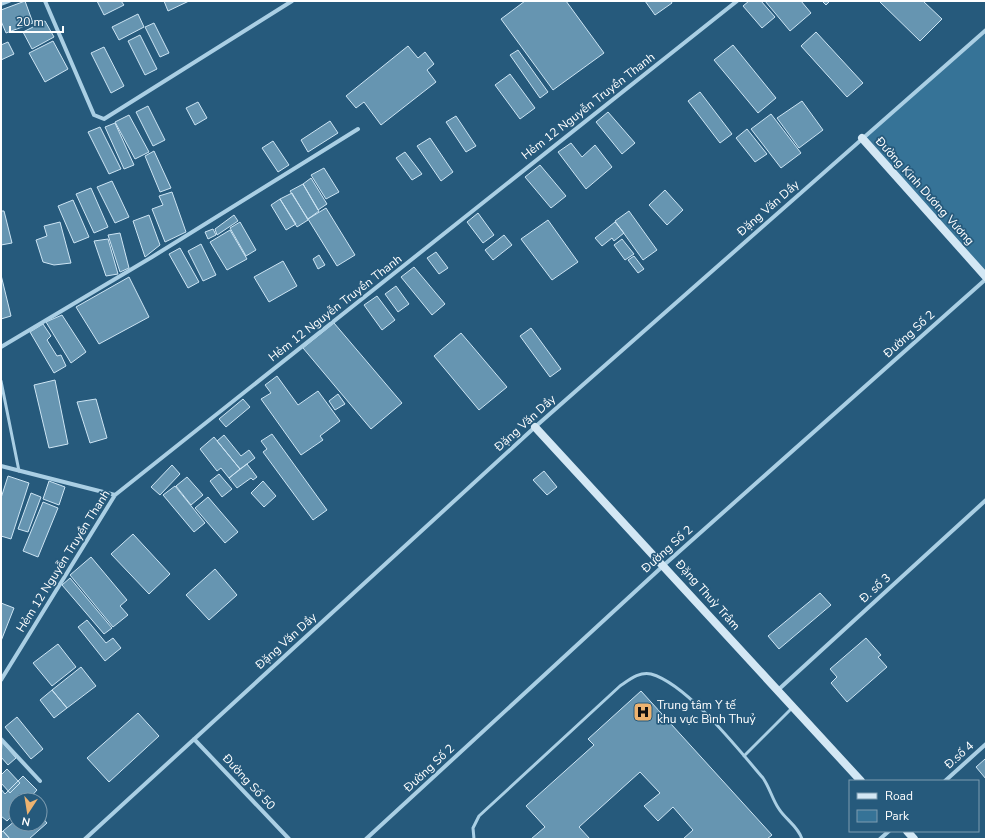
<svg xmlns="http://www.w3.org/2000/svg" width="987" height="840" font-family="'Nunito Sans',sans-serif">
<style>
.green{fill:#367397}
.building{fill:#6695b1;stroke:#cde5f4}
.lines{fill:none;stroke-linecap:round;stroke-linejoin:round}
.lane{stroke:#aacfe4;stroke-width:3}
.street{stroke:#aacfe4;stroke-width:4}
.secondary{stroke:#d3e7f4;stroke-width:8}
.labels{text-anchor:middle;stroke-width:3.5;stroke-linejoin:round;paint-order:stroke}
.street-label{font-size:12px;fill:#fff;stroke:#265a7c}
.poi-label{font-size:12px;fill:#fff;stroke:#265a7c;text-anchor:start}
</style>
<rect width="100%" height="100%" fill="#265a7c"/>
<!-- green -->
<path class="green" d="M986 33V277L862 138Z"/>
<!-- building -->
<path class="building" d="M25 1 33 23 6 33 1 21V10Z
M97 1H121L124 5 104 15Z
M164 1H189L168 11Z
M525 1H566L604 53 553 90 501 19Z
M645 1H671L672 3 655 15Z
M749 1H761L775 17 762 28 743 6Z
M765 1H801L811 13 790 31Z
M822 1H830L826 5Z
M879 1H923L942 19 920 41Z
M138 14 144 27 119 40 112 27Z
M45 21 54 37 32 49 23 32Z
M154 23 169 53 160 57 145 27Z
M816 32 863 83 847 97 801 46Z
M140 35 157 69 145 75 128 41Z
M53 41 68 69 45 82 29 53Z
M8 42 14 54 1 60V45Z
M733 45 776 98 758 113 714 60Z
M408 46 418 58 425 52 434 64 427 70 436 82 381 125 364 102 356 108 346 96Z
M104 47 124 86 111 93 91 53Z
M518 50 548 92 540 98 510 55Z
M510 74 535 108 520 119 495 85Z
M700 92 732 134 720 143 688 101Z
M802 101 823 130 799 148 777 118Z
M198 102 207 118 195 125 186 108Z
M148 106 165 140 153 146 136 112Z
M608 112 635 143 622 154 596 122Z
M771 114 801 153 781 168 751 129Z
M129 115 149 152 135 159 115 122Z
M456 116 476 146 466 152 446 122Z
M330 121 338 133 308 152 301 140Z
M115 123 134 165 124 169 105 127Z
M100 127 121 169 109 174 88 132Z
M747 129 767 154 755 162 736 138Z
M430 138 453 172 441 181 417 146Z
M273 141 289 165 278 172 262 148Z
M571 143 582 157 595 145 612 167 586 189 558 152Z
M154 151 171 188 160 192 145 156Z
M405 152 422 174 412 180 396 158Z
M540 165 566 196 551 208 525 177Z
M324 168 339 192 326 199 311 175Z
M311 178 327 204 318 210 303 184Z
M112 181 129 217 115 223 97 187Z
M303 184 319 211 308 219 290 191Z
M91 188 108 227 94 233 76 194Z
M665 190 683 210 667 225 649 205Z
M172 192 186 232 165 242 152 209 163 205 159 196Z
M292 193 308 220 297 227 280 199Z
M280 199 296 224 286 230 271 205Z
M73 200 89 237 74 243 58 206Z
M326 208 355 255 337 266 308 219Z
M1 211H4L12 243 1 245Z
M629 211 657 250 643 260 615 221Z
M478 213 494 235 483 243 467 222Z
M149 215 160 245 145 257 133 221Z
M234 215 238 221 217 235 215 229Z
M548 220 578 262 552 280 521 239Z
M60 222 71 263 54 265 43 262 36 240 47 236 44 226Z
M240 222 256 250 246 256 230 228Z
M615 222 624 233 614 241 612 238 602 246 595 238Z
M213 229 216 235 208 239 205 232Z
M230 230 247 259 227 270 210 242Z
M120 233 129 268 120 272 108 235Z
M504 235 512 245 493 260 485 250Z
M108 239 118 274 106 276 94 241Z
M622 239 634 254 625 260 614 245Z
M201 244 216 275 203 281 188 251Z
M180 248 199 282 188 288 169 254Z
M436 252 448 268 439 274 427 258Z
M319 255 325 265 318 269 313 259Z
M634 256 644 269 638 273 628 260Z
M283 261 297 286 269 302 254 277Z
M414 267 445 304 432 315 401 277Z
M1 275 11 316 1 319Z
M129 277 149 317 99 344 76 307Z
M396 286 409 304 398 312 385 294Z
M377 296 395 320 382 330 364 305Z
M62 315 86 352 71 363 46 322Z
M334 323 402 403 371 429 303 348Z
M43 324 51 336 47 340 57 356 61 355 66 366 54 373 30 332Z
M531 328 561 369 550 377 520 336Z
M461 333 507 387 479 410 434 356Z
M277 376 298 405 318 391 340 421 320 436 323 440 301 455 261 399 271 393 265 385Z
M55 380 68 444 49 448 34 385Z
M338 394 345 404 335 410 329 401Z
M96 399 107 438 90 443 77 402Z
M243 399 250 407 226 427 219 419Z
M272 434 327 510 313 520 263 452 267 449 261 441Z
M224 435 241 456 249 450 255 458 240 469 217 441Z
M214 437 240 469 229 478 221 468 217 471 200 449Z
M247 464 257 477 253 480 251 478 237 488 229 478Z
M172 465 180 474 160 495 151 487Z
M544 471 557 487 547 495 533 480Z
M219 474 232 489 222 497 210 481Z
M8 476 29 483 11 539 1 536V498Z
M187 477 203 495 191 505 176 486Z
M49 481 65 487 59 505 43 499Z
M263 481 276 496 264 507 251 493Z
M175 486 205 523 194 532 163 495Z
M31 493 41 497 28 532 18 529Z
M208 497 238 532 225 543 195 508Z
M43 502 58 508 38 557 23 551Z
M133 534 170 574 149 594 111 554Z
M91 557 127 600 120 606 128 615 113 627 70 575Z
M215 569 237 595 209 620 186 595Z
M70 578 112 628 104 634 62 585Z
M820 593 831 605 779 649 768 636Z
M1 603 14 608 1 641Z
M87 620 106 643 113 638 121 648 105 661 78 627Z
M866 638 881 655 878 657 887 667 847 702 831 683 837 677 830 669Z
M58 644 76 667 52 686 33 663Z
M81 667 96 686 67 708 52 690Z
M52 690 67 708 54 718 40 700Z
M641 691 772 835 767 839H683L693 830 673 807 658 821 644 806 660 793 640 772 579 827 590 839H531L545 827 526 806 594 745 588 739Z
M138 713 159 736 109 782 87 758Z
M17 717 43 749 31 759 5 727Z
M2 742 16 758 8 765 1 757Z
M985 759 986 761V779L976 767Z
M7 769 20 783 10 793 1 783V775Z
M23 776 37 790 28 800H16V812L7 821 1 816V789L5 794Z
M40 815 47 823 29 839H10L3 831 16 820V824H40Z
M3 831 10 839H1V833Z"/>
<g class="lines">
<!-- lane -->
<path class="lane" d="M1 381 19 471
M744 756 792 708
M474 839 473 828 479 816 620 686C629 680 640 671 651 674 687 684 738 749 763 778 770 788 772 799 779 809 786 820 798 826 802 839"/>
<!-- street -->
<path class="street" d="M45 1 94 115 104 119 292 1
M1 4 9 1
M1 347 152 257 358 129
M1 466 115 495
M1 680 115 495 737 1
M778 690 986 500
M1 739 40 781
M194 739 289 839
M945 781 986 744
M85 839 535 427 986 30
M366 839 664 565 986 279
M880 839 889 831"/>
<!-- secondary -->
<path class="secondary" d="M862 138 986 277
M535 427 861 781
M907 831 914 839"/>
</g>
<!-- icons -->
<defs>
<g id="hospital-square" transform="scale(1)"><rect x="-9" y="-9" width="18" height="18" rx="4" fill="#edb370" stroke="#265a7c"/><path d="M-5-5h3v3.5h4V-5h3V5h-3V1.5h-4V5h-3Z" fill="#111"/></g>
</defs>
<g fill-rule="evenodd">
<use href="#hospital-square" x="643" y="712"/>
</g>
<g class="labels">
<!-- street labels -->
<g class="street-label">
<text transform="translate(588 106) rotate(-38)" y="4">Hẻm 12 Nguyễn Truyền Thanh</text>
<text transform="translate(925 191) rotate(48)" y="4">Đường Kinh Dương Vương</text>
<text transform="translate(768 208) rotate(-41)" y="4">Đặng Văn Dầy</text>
<text transform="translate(335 308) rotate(-38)" y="4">Hẻm 12 Nguyễn Truyền Thanh</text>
<text transform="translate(909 334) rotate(-42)" y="4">Đường Số 2</text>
<text transform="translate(525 423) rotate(-42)" y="4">Đặng Văn Dầy</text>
<text transform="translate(667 549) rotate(-42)" y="4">Đường Số 2</text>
<text transform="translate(63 561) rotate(-58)" y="4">Hẻm 12 Nguyễn Truyền Thanh</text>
<text transform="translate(875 588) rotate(-42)" y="4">Đ. số 3</text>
<text transform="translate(708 595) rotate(48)" y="4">Đặng Thuỳ Trâm</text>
<text transform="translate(286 641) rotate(-42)" y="4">Đặng Văn Dầy</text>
<text transform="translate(959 755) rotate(-42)" y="4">Đ.số 4</text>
<text transform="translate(429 768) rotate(-43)" y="4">Đường Số 2</text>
<text transform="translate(249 782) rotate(47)" y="4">Đường Số 50</text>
</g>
<!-- poi labels -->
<g class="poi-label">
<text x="657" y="709">Trung tâm Y tế<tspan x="657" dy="14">khu vực Bình Thuỷ</tspan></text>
</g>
</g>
<!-- border -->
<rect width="987" height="840" fill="none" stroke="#ffffff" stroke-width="4"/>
<!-- legend -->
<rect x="849" y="780" width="130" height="52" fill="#265a7c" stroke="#7d9cb0"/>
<rect x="857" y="793" width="20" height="6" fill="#d3e7f4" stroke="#7d9cb0"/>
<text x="885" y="800" font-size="12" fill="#ffffff">Road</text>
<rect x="857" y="810" width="20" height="12" fill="#367397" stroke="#7d9cb0"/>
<text x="885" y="820" font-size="12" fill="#ffffff">Park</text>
<!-- north arrow -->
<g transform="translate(28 812) rotate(192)"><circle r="19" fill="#265a7c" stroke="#7d9cb0"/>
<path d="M0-3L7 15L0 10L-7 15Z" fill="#edb370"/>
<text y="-6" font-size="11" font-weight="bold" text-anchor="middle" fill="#ffffff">N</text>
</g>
<!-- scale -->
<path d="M10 26v6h53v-6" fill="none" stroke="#ffffff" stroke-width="2"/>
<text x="16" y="26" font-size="12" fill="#ffffff" stroke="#265a7c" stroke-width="3" paint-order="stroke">20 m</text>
</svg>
